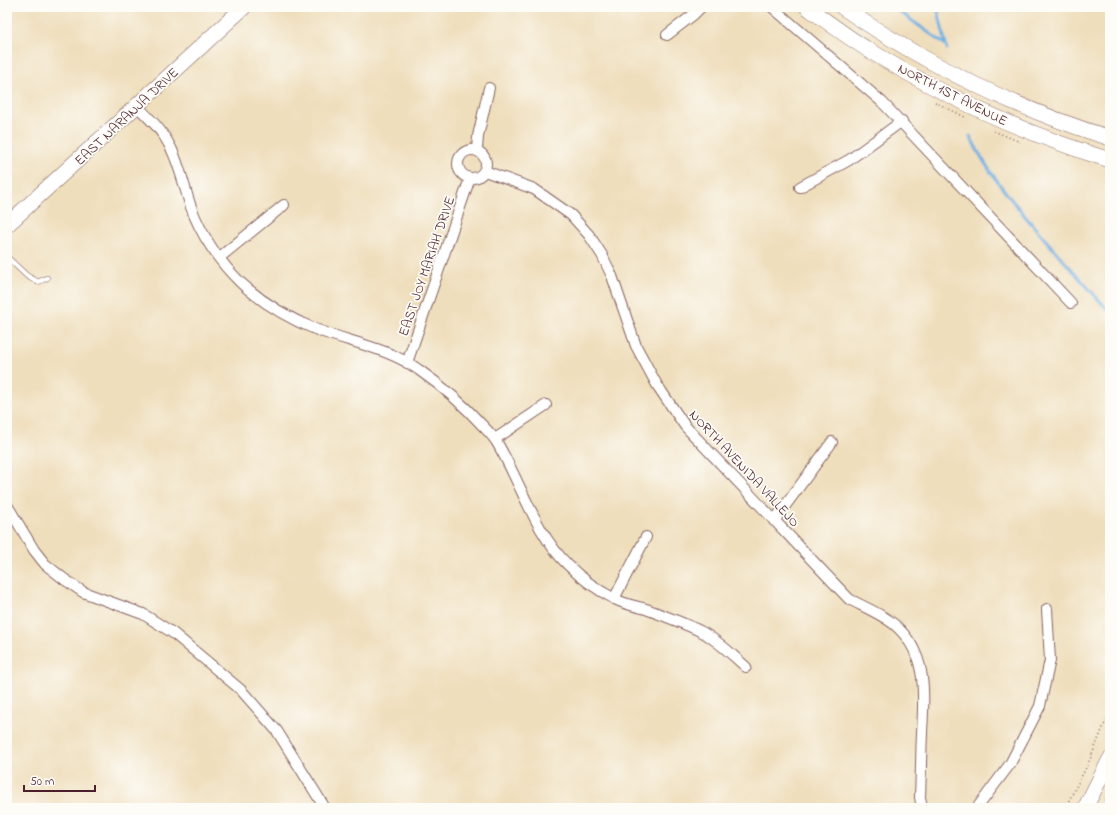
<svg xmlns="http://www.w3.org/2000/svg" width="1117" height="815" font-family="'Indie Flower',sans-serif">
<style>
.lines{fill:none;stroke-linecap:round;stroke-linejoin:round}
.stream{stroke:#6eaee2;stroke-width:3}
.lane-casing{stroke:#84625e;stroke-width:6}
.street-casing{stroke:#84625e;stroke-width:12}
.secondary-casing{stroke:#84625e;stroke-width:16}
.path{stroke:#84625e;stroke-width:1.5;stroke-dasharray:1 3;stroke-linecap:butt}
.lane{stroke:#fff;stroke-width:5}
.street{stroke:#fff;stroke-width:10}
.secondary{stroke:#fff;stroke-width:15}
.labels{text-anchor:middle;stroke-width:3.5;stroke-linejoin:round;paint-order:stroke}
.street-label{font-size:14px;fill:#4a1f2b;stroke:#fdfcf7}
</style>
<rect width="100%" height="100%" fill="#fdfcf7"/>
<filter id="ink" filterUnits="userSpaceOnUse"><feTurbulence type="fractalNoise" baseFrequency=".025" numOctaves="2"/><feDisplacementMap in="SourceGraphic" scale="8" xChannelSelector="R" yChannelSelector="G"/><feConvolveMatrix kernelMatrix="1 2 1 2 8 2 1 2 1" color-interpolation-filters="sRGB"/></filter>
<filter id="wash" filterUnits="userSpaceOnUse"><feTurbulence type="fractalNoise" baseFrequency=".012" numOctaves="4" result="noise"/><feDisplacementMap in="SourceGraphic" scale="16" xChannelSelector="R" yChannelSelector="G"/><feGaussianBlur stdDeviation="0.9" result="paint"/><feColorMatrix in="noise" values="0 0 0 0 0 0 0 0 0 0 0 0 0 0 0 0 0 1.4 0 .05"/><feComposite in="paint" operator="in"/></filter>
<g filter="url(#wash)">
<rect width="100%" height="100%" fill="#efdebc"/>
<g class="lines">
<!-- stream -->
<path class="stream" d="M893 7 946 45
M937 7 947 49
M970 136C988 174 1016 206 1043 237 1065 262 1087 287 1110 312"/>
</g>
</g>
<g filter="url(#ink)">
<g class="lines">
<!-- lane casing -->
<g class="lane-casing">
<path id="lane" d="M7 257 27 276 38 282 47 278"/>
</g>
<!-- street casing -->
<g class="street-casing">
<path id="street" d="M772 7 882 102 1071 303
M667 35 693 15 701 7
M137 106C150 119 162 130 170 146 180 165 184 187 191 207 201 235 220 263 241 283 263 303 288 318 315 329 349 342 389 348 419 370 442 386 463 404 482 425 487 430 492 435 496 441 520 480 534 532 568 565 581 578 596 589 613 598 623 604 635 606 646 609 665 616 684 623 702 632 719 641 732 655 746 667
M458 164a14 14 0 1 1 28 0a14 14 0 1 1-28 0Z
M477 150 478 136 489 88
M485 171 534 189 571 215 589 235 602 255 612 276 636 346 657 385 685 426 849 599C864 607 882 614 895 625 928 654 924 693 922 733 921 754 921 776 920 797L922 808
M800 187 849 160 902 121
M220 257 284 205
M407 363 470 178
M495 439 546 405
M7 505 34 550 45 564 64 579 83 592 143 614 173 633 241 690 277 731 325 808
M774 521 832 442
M614 599 646 537
M977 808 1010 764 1040 706 1050 660 1047 609"/>
</g>
<!-- secondary casing -->
<g class="secondary-casing">
<path id="secondary" d="M807 7C826 21 846 36 867 49 943 96 1025 134 1110 160
M842 7C925 64 1014 108 1110 138
M7 225 244 7
M1085 808 1110 759"/>
</g>
<!-- path -->
<path class="path" d="M935 102 967 118
M994 131 1020 142
M1065 808 1088 764 1110 711
M1101 808 1110 790"/>
<!-- lane -->
<use href="#lane" class="lane"/>
<!-- street -->
<use href="#street" class="street"/>
<!-- secondary -->
<use href="#secondary" class="secondary"/>
</g>
</g>
<g class="labels">
<!-- street labels -->
<g class="street-label">
<text transform="translate(953 94) rotate(27)" y="5">NORTH 1ST AVENUE</text>
<text transform="translate(126 116) rotate(-43)" y="5">EAST NARANJA DRIVE</text>
<text transform="translate(426 266) rotate(-71)" y="5">EAST JOY MARIAH DRIVE</text>
<text transform="translate(745 468) rotate(47)" y="5">NORTH AVENIDA VALLEJO</text>
</g>
</g>
<!-- margin -->
<rect width="1117" height="815" fill="none" stroke="#fdfcf7" stroke-width="24"/>
<!-- scale -->
<path d="M24 785v6h71v-6" fill="none" stroke="#4a1f2b" stroke-width="2"/>
<text x="30" y="785" font-size="12" fill="#4a1f2b" stroke="#fdfcf7" stroke-width="3" paint-order="stroke">50 m</text>
</svg>
